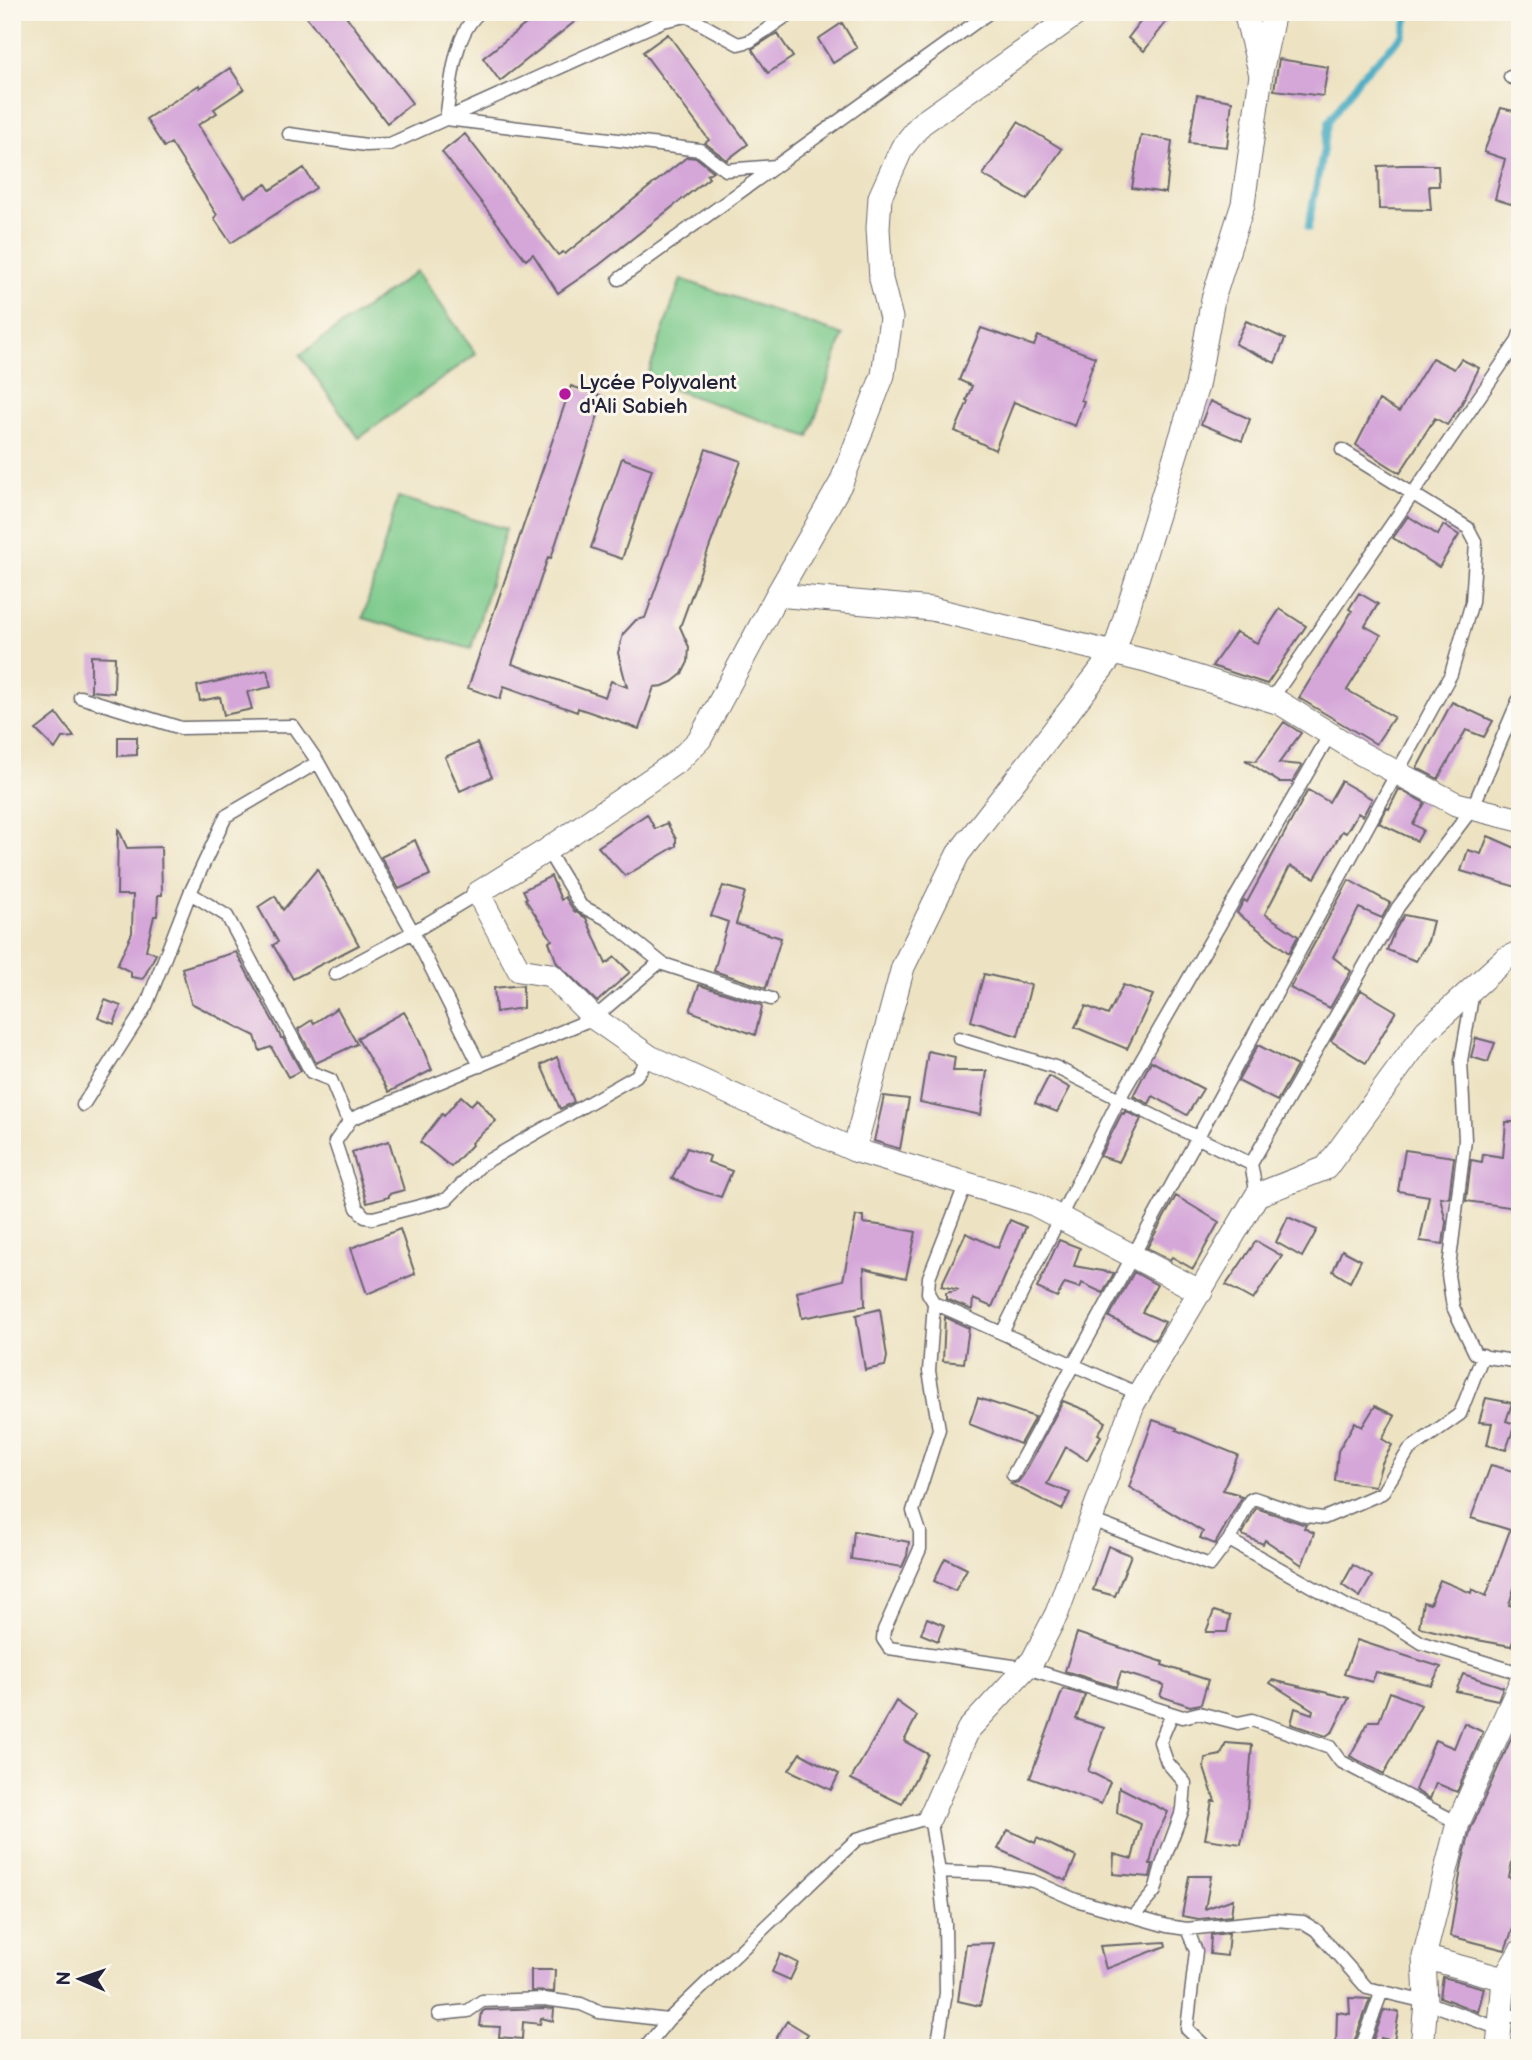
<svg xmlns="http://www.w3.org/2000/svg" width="1532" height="2060" font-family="'Balsamiq Sans',sans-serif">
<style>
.green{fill:#7ac98a;stroke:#4e7662;stroke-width:2}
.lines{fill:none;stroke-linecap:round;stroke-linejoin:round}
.stream{stroke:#41a8c1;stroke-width:7}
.building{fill:#d5a7d9}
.lane-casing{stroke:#69666b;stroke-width:15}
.street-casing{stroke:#69666b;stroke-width:25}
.lane{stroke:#fff;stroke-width:12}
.street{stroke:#fff;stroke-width:23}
.poi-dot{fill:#b5179e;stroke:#fbf7ec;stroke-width:2.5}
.labels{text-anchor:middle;stroke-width:6;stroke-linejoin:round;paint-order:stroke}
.poi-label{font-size:21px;fill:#22223b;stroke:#fbf7ec;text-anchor:start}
</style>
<rect width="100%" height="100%" fill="#fbf7ec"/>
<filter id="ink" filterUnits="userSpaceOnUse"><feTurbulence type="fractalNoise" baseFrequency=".0143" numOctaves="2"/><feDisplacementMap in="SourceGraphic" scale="14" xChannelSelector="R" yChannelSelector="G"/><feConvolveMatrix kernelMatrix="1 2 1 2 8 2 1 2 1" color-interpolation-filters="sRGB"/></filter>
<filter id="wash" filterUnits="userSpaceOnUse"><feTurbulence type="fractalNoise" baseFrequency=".00686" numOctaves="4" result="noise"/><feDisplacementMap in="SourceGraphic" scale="28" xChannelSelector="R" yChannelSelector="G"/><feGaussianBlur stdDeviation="1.57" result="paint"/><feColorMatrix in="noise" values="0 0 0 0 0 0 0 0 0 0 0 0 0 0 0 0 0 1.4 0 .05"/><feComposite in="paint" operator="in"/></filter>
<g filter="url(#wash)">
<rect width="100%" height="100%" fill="#ede3c3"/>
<!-- green -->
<path class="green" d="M417 271 476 354 359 438 300 355Z
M681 279 843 335 809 437 646 380Z
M398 497 506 529 471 649 363 618Z"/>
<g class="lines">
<!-- stream -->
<path class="stream" d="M1308 228 1329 121 1360 77 1403 35 1409 12"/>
</g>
<g id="blocks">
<!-- building -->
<path class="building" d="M303 12H343L412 103 387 123Z
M541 12H587L500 81 483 58Z
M1148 12H1174L1144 51 1128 38Z
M842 23 857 48 833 63 818 39Z
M777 33 793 57 768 73 752 49Z
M668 34 748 144 727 160 705 143 709 140 643 52Z
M1279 59 1328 67 1323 96 1274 90Z
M230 68 244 89 214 109 217 113 198 125 245 197 266 184 270 190 304 168 316 188 231 243 214 218 217 215 171 143 164 147 146 119 199 85 200 88Z
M1197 95 1232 101 1227 147 1189 143Z
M1501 108 1518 112 1520 118V207L1495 199 1505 159 1484 152Z
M1018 122 1062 149 1027 200 983 175Z
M465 134 558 255 563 252 565 254 687 157 697 158 713 171 707 175 709 178 599 265 558 293 533 254 526 260 442 152Z
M1141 135 1172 141 1166 193 1132 188Z
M1403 165H1438L1439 186H1429L1431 210 1379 209 1378 166Z
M1246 321 1285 339 1275 363 1235 344Z
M981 328 1034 346 1038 336 1095 357 1081 400 1084 401 1075 426 1014 402 995 450 955 431 968 401 966 400 972 386 959 380Z
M1432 358 1454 369 1461 359 1479 368 1461 405 1447 425 1435 418 1400 473 1356 445 1379 400 1399 412Z
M571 386 604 397 551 558 548 557 512 664 605 697 611 681 627 687 618 653 623 634 636 620 645 618 706 449 741 461 680 627 689 647 688 662 682 674 672 682 663 686 654 687 639 729 578 708 577 712 504 686 500 699 468 688Z
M1210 401 1250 419 1242 441 1201 424Z
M622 458 652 469 622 559 591 548Z
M1408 516 1438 535 1443 525 1459 535 1439 567 1393 538Z
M1359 593 1378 604 1365 626 1381 635 1347 690 1394 717 1376 744 1299 698 1352 611 1349 609Z
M1280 609 1306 626 1267 684 1212 666 1236 632 1257 643Z
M91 656 115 657 114 693 91 691Z
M267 670 271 687 247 692 252 709 224 715 220 697 200 701 197 686Z
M1452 702 1493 721 1484 737 1466 730 1438 779 1417 768Z
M57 714 74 737 62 738 55 749 36 730Z
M1284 722 1301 733 1279 763 1302 765 1292 782H1279L1245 760 1256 761Z
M118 737H137V755L118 756Z
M477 743 492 777 460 791 445 757Z
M1341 781 1372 799 1363 816 1358 813 1346 833 1342 831 1315 878 1290 866 1265 914 1298 936 1289 953 1237 913 1244 900 1247 902 1308 790 1329 802Z
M1399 789 1425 803 1413 824 1423 830 1417 841 1379 823 1387 808 1389 809Z
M647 814 655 829 667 823 676 839V846L625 876 598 847Z
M118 828 127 848 161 847 162 895H158L157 916H154L146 950 156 954 143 979 131 977V972L117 965 132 933 133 895H117Z
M1488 836 1520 850V888L1461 871 1468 850 1481 854Z
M415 840 430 875 399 889 381 857Z
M317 869 359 945 293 979 273 945 278 942 258 907 275 896 283 910Z
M551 876 561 900 565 897 574 911 586 918 606 964 615 957 630 972 597 1002 557 963 549 942 552 940 525 899 527 898 523 890Z
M1349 880 1390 903 1382 918 1359 908 1333 957 1351 971 1330 1008 1290 988Z
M723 886 745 892 736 924 781 938 766 988 714 971 728 922 711 916Z
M1404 915 1433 921 1428 941 1416 961 1387 950 1394 932Z
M236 952 274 1023 281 1038H283L301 1071 288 1077 271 1047 260 1051 255 1036 191 1003 182 968Z
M984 974 1031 985 1018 1036 971 1021Z
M523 985V1008L496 1012 494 988Z
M699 985 761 1005 762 1007 755 1035 690 1011Z
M1123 985 1153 995 1127 1049 1075 1027 1086 1006 1108 1015Z
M1361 990 1396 1011 1366 1063 1331 1041Z
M105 1000 121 1006 114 1024 98 1018Z
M337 1008 357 1044 316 1063 298 1029 312 1020 314 1023Z
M404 1012 415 1031 432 1070 389 1092 357 1038Z
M1476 1038 1495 1043 1488 1062 1471 1057Z
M1258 1045 1297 1066 1277 1101 1238 1081Z
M928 1051 955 1057 953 1071H987L981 1115 920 1102Z
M557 1057 574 1102 560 1109 541 1065Z
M1151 1061 1203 1089 1187 1115 1153 1096 1149 1104 1133 1096Z
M1049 1076 1070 1088 1057 1112 1035 1103Z
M461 1096 471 1105 477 1099 496 1121 471 1143 472 1145 451 1167 420 1142 442 1114 444 1116Z
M884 1096 909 1099 900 1149 874 1141Z
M1125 1111 1141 1119 1119 1162 1100 1156 1122 1113 1124 1114Z
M1506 1122H1520V1190L1516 1208 1466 1201 1471 1160 1482 1162 1483 1154 1503 1157Z
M389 1141 404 1190 389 1194V1197L367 1203 352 1152Z
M687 1148 710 1156 708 1162 732 1171 721 1197 695 1189 672 1178Z
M1405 1150 1454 1157 1449 1198 1440 1197 1446 1222 1443 1244 1420 1241 1429 1196 1398 1191Z
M1176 1196 1219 1222 1193 1269 1172 1257 1170 1260 1147 1248Z
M856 1216H863V1223L887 1226 916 1232 906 1278 864 1268 865 1306 802 1318 797 1292 843 1280Z
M1288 1217 1317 1230 1302 1257 1276 1242Z
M1010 1220 1026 1227 992 1307 973 1299 972 1310 946 1299V1293L959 1290 941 1286 966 1233 998 1248Z
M400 1229 415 1274 367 1294 351 1248Z
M1059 1240 1080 1248 1074 1266 1114 1273 1103 1293 1082 1283 1080 1288 1065 1283 1057 1297 1037 1288Z
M1256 1241 1282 1256 1253 1300 1226 1285Z
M1342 1250 1361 1260 1350 1282 1333 1271Z
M1134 1272 1157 1285 1142 1312 1165 1322 1155 1340 1109 1317Z
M880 1309 887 1357 885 1366 865 1370 856 1315Z
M945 1317 969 1328 964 1363 943 1361Z
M978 1398 1035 1417 1020 1444 969 1424Z
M1486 1398 1512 1403 1506 1421 1515 1424 1506 1450 1487 1445 1492 1423 1479 1422Z
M1063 1401 1090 1412 1106 1422 1098 1434 1101 1436 1087 1460 1066 1447 1047 1484 1070 1493 1062 1510 1011 1484 1018 1482 1024 1474Z
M1375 1406 1395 1416 1382 1439 1392 1445 1382 1463 1375 1486 1335 1481 1338 1451 1355 1422 1362 1427Z
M1153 1420 1177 1428 1176 1430 1238 1455 1223 1490 1238 1494V1496L1242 1497 1215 1544 1200 1538 1203 1532 1129 1487Z
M1491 1465 1520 1473V1568L1509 1605 1520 1608V1623L1511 1646 1466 1638V1639L1419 1627 1423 1602 1430 1604 1440 1580 1471 1593 1472 1589 1486 1596 1510 1530 1471 1518Z
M1256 1508 1306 1525 1304 1528 1314 1533 1302 1565 1265 1540 1263 1544 1242 1535Z
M854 1531 909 1542 907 1556 902 1567 851 1559Z
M1108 1546 1131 1555 1115 1596 1093 1590Z
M945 1558 967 1569 955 1591 934 1581Z
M1353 1565 1372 1576 1360 1597 1342 1585Z
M1214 1611 1230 1616 1227 1632H1206Z
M927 1618 944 1625 938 1641 921 1634Z
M1077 1633 1163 1662 1162 1665 1208 1680 1201 1704 1190 1706 1160 1696 1164 1685 1121 1672 1116 1687 1065 1671Z
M1357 1640 1406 1656 1441 1667 1431 1685 1376 1672 1372 1682 1344 1674Z
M1463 1674 1503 1687 1498 1700 1456 1691Z
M1272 1680 1349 1698 1333 1731 1326 1736 1291 1724 1295 1708 1312 1714 1313 1710 1270 1683Z
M1063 1689 1085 1695 1076 1719 1104 1728 1088 1771 1110 1782 1101 1804 1030 1778Z
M1390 1692 1421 1705 1384 1774 1350 1756 1369 1721H1379Z
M896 1701 917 1716 904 1741 928 1754 902 1804 851 1779Z
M1520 1719V1822L1509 1877 1520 1880V1910L1505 1950 1450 1936 1462 1863 1471 1828Z
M1464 1723 1483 1732 1457 1792 1436 1783 1430 1799 1415 1790 1435 1740 1454 1748Z
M1226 1743 1252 1745 1246 1821 1241 1844 1205 1839 1212 1801H1215L1204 1768 1205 1758 1221 1755Z
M800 1753 839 1774 831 1790 789 1770Z
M1119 1787 1168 1812 1156 1837 1150 1864H1153L1150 1877 1113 1874 1114 1854 1132 1859 1141 1824 1117 1813Z
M1008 1830 1035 1843 1037 1838 1076 1857 1066 1881 998 1849Z
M1189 1876H1211L1205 1909 1233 1899 1231 1916 1199 1919 1182 1916Z
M1229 1933 1227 1956 1210 1954 1211 1935Z
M1165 1942 1166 1946 1106 1969 1100 1946Z
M994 1943 980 2006 958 2001 966 1944Z
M780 1954 798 1963 790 1980 772 1972Z
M531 1970H555L554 1992 531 1991Z
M1443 1977 1484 1988 1478 2012 1440 1997Z
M1349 1998 1370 1999 1352 2048H1336L1337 2012 1350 2014Z
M544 2008 554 2009 553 2021 541 2018 540 2024 523 2022 522 2039 499 2037 500 2027 480 2026 482 2012 485 2010Z
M1384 2010 1399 2012 1394 2041 1381 2038 1380 2048H1370Z
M787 2021 808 2034 798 2048H770Z"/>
</g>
</g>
<g filter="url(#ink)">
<use href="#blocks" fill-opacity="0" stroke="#69666b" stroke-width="2"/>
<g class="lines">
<!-- lane casing -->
<g class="lane-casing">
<path id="lane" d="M480 12C453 34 451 86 446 119L700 150 726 170 776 166
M1510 77 1520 81
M289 134 366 145 390 144 663 21 687 16 738 44 750 41 792 12
M619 279 990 12
M80 697 181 728 293 726 318 762 413 932 480 1066
M1271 700 1517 342 1520 333
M547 850 581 906 607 919 663 964 771 999
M190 893 227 916 311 1072 331 1080 345 1114 351 1119 594 1018 660 962
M335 974 413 932 478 893
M1473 991 1461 1061 1465 1140 1448 1275 1453 1307 1475 1353 1487 1357 1520 1362
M959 1038 1055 1067 1251 1164
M83 1105 146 1006 190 893 226 816 318 762
M351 1119 335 1142 357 1208 365 1217 373 1218 447 1199 482 1164 636 1076 650 1057
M966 1183 929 1277 928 1293 934 1303 1139 1394
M1257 1195 1251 1164 1398 907 1472 809 1518 701
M934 1303 929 1371 939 1429 913 1511 920 1532V1549L884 1630 883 1639 889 1648 1027 1668 1183 1717 1199 1713 1238 1723 1252 1720 1330 1747 1340 1761 1458 1823
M1002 1333 1119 1099 1330 734
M1013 1475 1451 674 1472 602 1476 543 1468 528 1342 450
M1091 1520 1210 1565 1229 1540 1350 1608 1386 1620 1422 1643 1520 1673
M1229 1540 1250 1500 1254 1498 1306 1516 1324 1518 1382 1493 1409 1450 1460 1414 1483 1355
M939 1872 992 1874 1033 1881 1076 1900 1167 1926 1187 1929 1274 1920 1303 1922 1316 1930 1367 1988 1426 2002 1500 2029
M1134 1916 1155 1891 1162 1865 1183 1809 1185 1783 1167 1762 1160 1742 1172 1714
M1187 1929 1196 1951 1187 2029 1207 2048
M439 2014 468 2011 482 2001 544 1999 581 2004 599 2012 668 2020
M1501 2014 1520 2017
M645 2048 668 2020 857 1839 930 1817 939 1872 945 1924 946 1993 937 2048
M1361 2048 1382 1991"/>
</g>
<!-- street casing -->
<g class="street-casing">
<path id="street" d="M1079 12 921 124 902 148 880 197 878 228 881 279 891 318 883 375 841 483 777 595 700 739 678 761 547 850 478 893 519 970 551 975 594 1018 650 1057 854 1150 1034 1204 1201 1292
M1262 68 1274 12
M777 595 932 609 1146 661 1280 703 1362 754 1456 804 1520 820
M854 1150 903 967 958 854 1114 653 1197 386 1213 299 1243 204 1261 75 1245 12
M930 1817 968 1730 1033 1660 1057 1613 1133 1404 1257 1195 1326 1168 1426 1031 1505 959 1520 952
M1424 1957 1504 1979 1520 1952
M1422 2048 1426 2002 1424 1957 1458 1823 1520 1684
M1498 2048 1504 1979"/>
</g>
<!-- lane -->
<use href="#lane" class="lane"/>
<!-- street -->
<use href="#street" class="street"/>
</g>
</g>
<!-- markers -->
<circle class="poi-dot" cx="565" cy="394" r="7"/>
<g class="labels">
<!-- poi labels -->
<g class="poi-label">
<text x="579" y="389">Lycée Polyvalent<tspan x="579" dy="24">d'Ali Sabieh</tspan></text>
</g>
</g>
<!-- margin -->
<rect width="1532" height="2060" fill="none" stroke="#fbf7ec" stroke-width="42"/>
<!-- north arrow -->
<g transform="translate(80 1979) rotate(272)" stroke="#fbf7ec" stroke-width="5" paint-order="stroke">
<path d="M0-5L12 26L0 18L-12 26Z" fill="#22223b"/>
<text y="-10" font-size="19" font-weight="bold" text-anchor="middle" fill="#22223b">N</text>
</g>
</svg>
